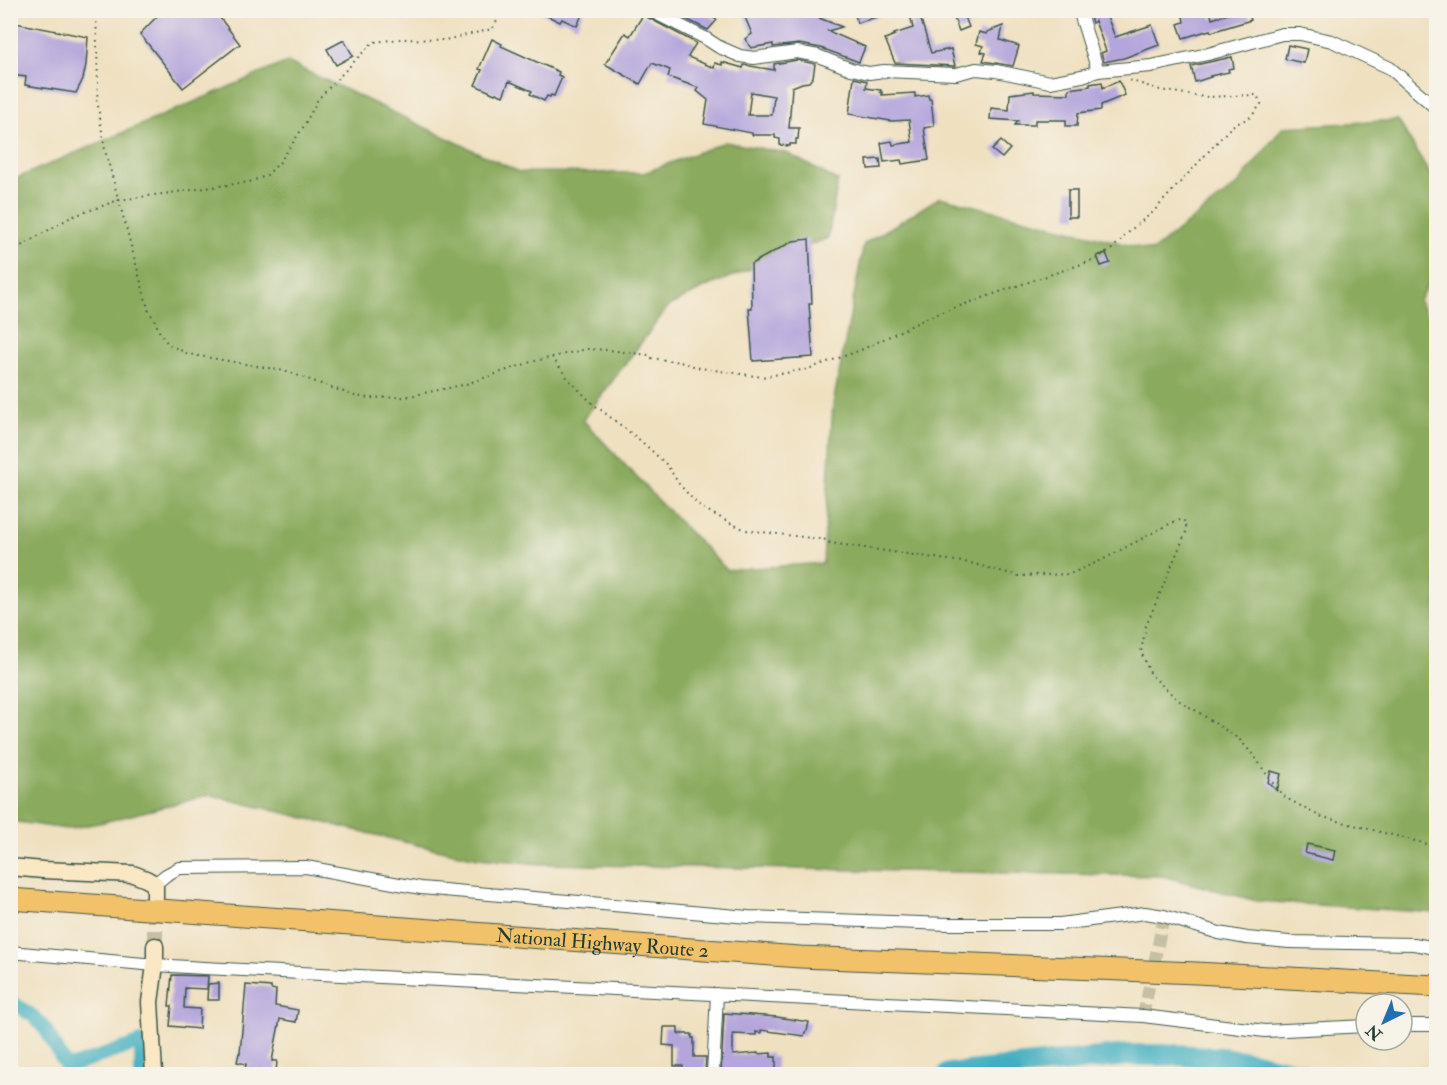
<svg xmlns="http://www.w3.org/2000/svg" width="1447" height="1085" font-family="'IM FELL Double Pica',serif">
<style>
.forest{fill:#8aaa5d;stroke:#547448;stroke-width:1.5}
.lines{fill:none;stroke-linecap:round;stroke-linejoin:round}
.canal{stroke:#43afc1;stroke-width:14}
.river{stroke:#43afc1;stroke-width:22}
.building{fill:#b4a6dc;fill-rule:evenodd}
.street-tunnel{stroke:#c5bfa4;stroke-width:12;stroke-dasharray:12 6;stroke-linecap:butt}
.secondary-tunnel{stroke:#c5bfa4;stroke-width:16;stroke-dasharray:16 8;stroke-linecap:butt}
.street-casing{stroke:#3e5549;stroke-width:14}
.secondary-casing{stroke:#3e5549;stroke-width:19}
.highway-casing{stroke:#3e5549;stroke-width:23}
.path{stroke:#3e5549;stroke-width:2;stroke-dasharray:1.5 4.5;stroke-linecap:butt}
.street{stroke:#fff;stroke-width:12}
.secondary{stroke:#fae7c3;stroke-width:16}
.highway{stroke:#f2c26a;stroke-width:21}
.labels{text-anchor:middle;stroke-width:4.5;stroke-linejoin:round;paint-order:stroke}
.street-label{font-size:20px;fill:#1f3d34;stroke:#f7f3e8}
</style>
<rect width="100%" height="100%" fill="#f7f3e8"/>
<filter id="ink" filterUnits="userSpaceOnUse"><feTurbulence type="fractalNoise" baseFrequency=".0167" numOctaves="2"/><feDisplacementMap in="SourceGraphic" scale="12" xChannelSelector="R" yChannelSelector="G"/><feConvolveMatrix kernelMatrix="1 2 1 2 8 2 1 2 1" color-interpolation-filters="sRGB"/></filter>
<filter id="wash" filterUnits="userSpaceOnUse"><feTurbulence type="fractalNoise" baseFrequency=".008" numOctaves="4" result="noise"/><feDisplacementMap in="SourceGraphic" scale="24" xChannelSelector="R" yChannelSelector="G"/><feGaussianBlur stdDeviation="1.35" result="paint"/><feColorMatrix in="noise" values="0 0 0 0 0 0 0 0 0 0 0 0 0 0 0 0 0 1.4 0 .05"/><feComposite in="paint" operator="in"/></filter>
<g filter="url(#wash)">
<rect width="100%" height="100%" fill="#efe0c0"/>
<!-- forest -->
<path class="forest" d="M287 62 519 172 644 173 725 142 787 153 838 181 828 238 703 288 668 307 583 420 657 499 727 570 823 563 833 404 864 244 940 197 1152 251 1238 184 1283 127 1398 120 1436 184V269L1419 301 1436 332V913L1257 901 1162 876 540 864 478 858 417 845 210 795 104 822 67 829 11 821 10 181Z"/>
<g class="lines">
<!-- canal -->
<path class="canal" d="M10 1001 33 1016 46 1030 67 1068 141 1042V1074"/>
<!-- river -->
<path class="river" d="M949 1074 1127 1055H1176L1221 1058 1255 1063 1300 1074"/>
</g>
<g id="blocks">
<!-- building -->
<path class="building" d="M163 10H214L240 44 183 88 140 34Z
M535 10H584L577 26 562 19 560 22Z
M668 10H699L717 20 708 30Z
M742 10H835L836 12 819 18 842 27 828 31 865 47 859 62 821 48 799 44 773 47V44L751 48 745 39 752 34Z
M854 10H890V13L857 23Z
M909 10H918L931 53 951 49 955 66 895 63 885 39 895 35 894 34 913 28Z
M951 10H962L969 27 959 31Z
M1088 10H1119L1107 16 1115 37 1152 25 1159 45 1124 58 1104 62 1101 53 1106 51 1095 21 1092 23Z
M1182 10H1210L1212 19 1241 10H1248L1251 20 1211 32 1210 30 1183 38 1178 24 1184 22Z
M643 15 696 43 688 57 714 68 715 63 722 65V62L743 68 744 65 774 70V64L797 60 815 64 813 77 809 82 802 83 792 87 789 128H799L798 139H796V144H790V146L780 145V139L775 138V135H752V133L704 124 708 100 697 91 699 88 668 77 670 70 652 63 640 84 605 64 625 33 630 36ZM751 92 774 96 772 115H748Z
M10 22 88 37 86 65 83 79 76 93 25 85 26 77 10 75Z
M1003 26 1000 40 1019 46 1013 66 983 61 986 53 981 52 983 46 976 44 979 32 987 34V32Z
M492 39 502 44 501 46 559 72 558 75 562 77 554 96 551 95 550 97 547 96 544 101 530 94 532 91 509 81 503 96 496 93 495 94 475 85 482 70 479 69Z
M344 40 353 56 336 65 327 49Z
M1288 45 1307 49 1304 63 1285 59Z
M1232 57 1234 68 1228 69 1229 72 1210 76 1211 77 1195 82 1191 66Z
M854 78 867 81 866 88 881 90 880 92H882V95L915 93V97L928 95 929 99H931L934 126 924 128 929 160 902 164 901 160 884 162 881 143 892 141 893 145 912 142 909 120 891 121 849 114Z
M1119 81 1125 95 1101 105V110L1078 113 1077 126H1066V120H1035V125H1015L1018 121 990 119 991 108 1009 110 1010 94 1034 91V93L1069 94V89L1090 86V84L1102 82 1103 88Z
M1001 141 1010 149 1002 158 992 150Z
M880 159 881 168 868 169 867 160Z
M1068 190H1077V217H1068Z
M809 239 812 304H809L813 357 753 361 749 308H752L751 264 793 241Z
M1106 253 1110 263 1101 266 1097 256Z
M1271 771 1281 774 1277 791 1268 782Z
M1307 844 1335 850 1333 860 1305 853Z
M172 975 208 976 207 989 185 988 184 1008 200 1009 199 1029 170 1026 172 1006H169Z
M219 983V1000H207L208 984Z
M246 985 271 987V989L276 990 275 1006 298 1010 296 1022 280 1019 272 1061H277L276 1072 245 1069 246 1064 237 1062 239 1053H240Z
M724 1013 777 1017 809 1022 807 1031 805 1032 804 1036 761 1030V1033L756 1032V1035L733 1034V1055L758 1053V1054L771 1053V1057H776V1068L773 1072 721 1074Z
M664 1027H678V1034H692V1038H694V1057H706L705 1074H683V1066H674V1046L663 1045Z"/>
</g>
</g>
<g filter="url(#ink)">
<use href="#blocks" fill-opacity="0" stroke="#3e5549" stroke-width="1.5"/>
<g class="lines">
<!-- street-tunnel -->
<path class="street-tunnel" d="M1143 1016 1164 916"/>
<!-- secondary-tunnel -->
<path class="secondary-tunnel" d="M155 946V900"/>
<!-- street casing -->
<g class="street-casing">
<path id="street" d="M649 10 705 38 719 47 740 56 754 58 797 52 818 56 851 69 869 73 884 71 956 74 976 69 996 71 1050 82 1082 76 1098 71
M1079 10 1098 71 1151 66 1208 54 1282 34H1300L1332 41 1390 68 1436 108
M155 884 166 875 179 868 306 867 421 888 748 917 949 924H1060L1145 913 1164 916 1219 933 1247 938 1289 942 1414 944 1436 948
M10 952 155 965 204 968 1143 1016 1265 1031 1366 1026
M1402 1025H1436
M713 1074 717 994"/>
</g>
<!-- secondary casing -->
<g class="secondary-casing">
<path id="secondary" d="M10 867 43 870 133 874 146 879 155 884V900
M154 1074 150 1002 155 965V946"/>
</g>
<!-- highway casing -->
<g class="highway-casing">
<g id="highway">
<path id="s1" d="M10 899 800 957 1196 973 1436 986"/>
</g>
</g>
<!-- path -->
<path class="path" d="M96 10 98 83 97 100 105 150 149 312 154 318 159 331 168 344 188 354 285 371 355 396 369 398 405 397 463 385 531 362 587 349 609 350 649 355 651 358 680 362 700 368 762 377 808 369 861 350 929 317 1005 290 1091 261 1110 251 1134 227 1152 213 1232 126 1251 117 1261 104 1257 95 1204 97 1160 90 1129 80
M10 249 23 245 71 217 119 200 249 182 266 176 280 162 304 126 318 99 373 42 401 39 445 40 492 29 504 10
M552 357 569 380 592 403 641 441 667 465 679 484 699 506 728 522 746 530 827 540 830 543 970 563 1019 576 1070 574 1102 560 1171 523 1183 519 1186 525V532L1146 626 1141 652 1151 675 1178 700 1198 712 1239 739 1255 757 1271 781 1286 798 1319 816 1431 845 1436 837"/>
<!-- street -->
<use href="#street" class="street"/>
<!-- secondary -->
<use href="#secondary" class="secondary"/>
<!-- highway -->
<use href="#highway" class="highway"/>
</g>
</g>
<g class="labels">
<!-- street labels -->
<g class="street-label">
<text dy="7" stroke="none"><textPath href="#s1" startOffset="594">National Highway Route 2</textPath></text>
</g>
</g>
<!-- margin -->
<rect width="1447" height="1085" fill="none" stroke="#f7f3e8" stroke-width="36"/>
<!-- north arrow -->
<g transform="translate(1384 1022) rotate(223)"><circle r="28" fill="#f7f3e8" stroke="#a1aaa0" stroke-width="1.5"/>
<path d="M0-4.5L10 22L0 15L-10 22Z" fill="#1f6fb2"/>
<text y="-9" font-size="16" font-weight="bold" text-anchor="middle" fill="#1f3d34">N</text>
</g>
</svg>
